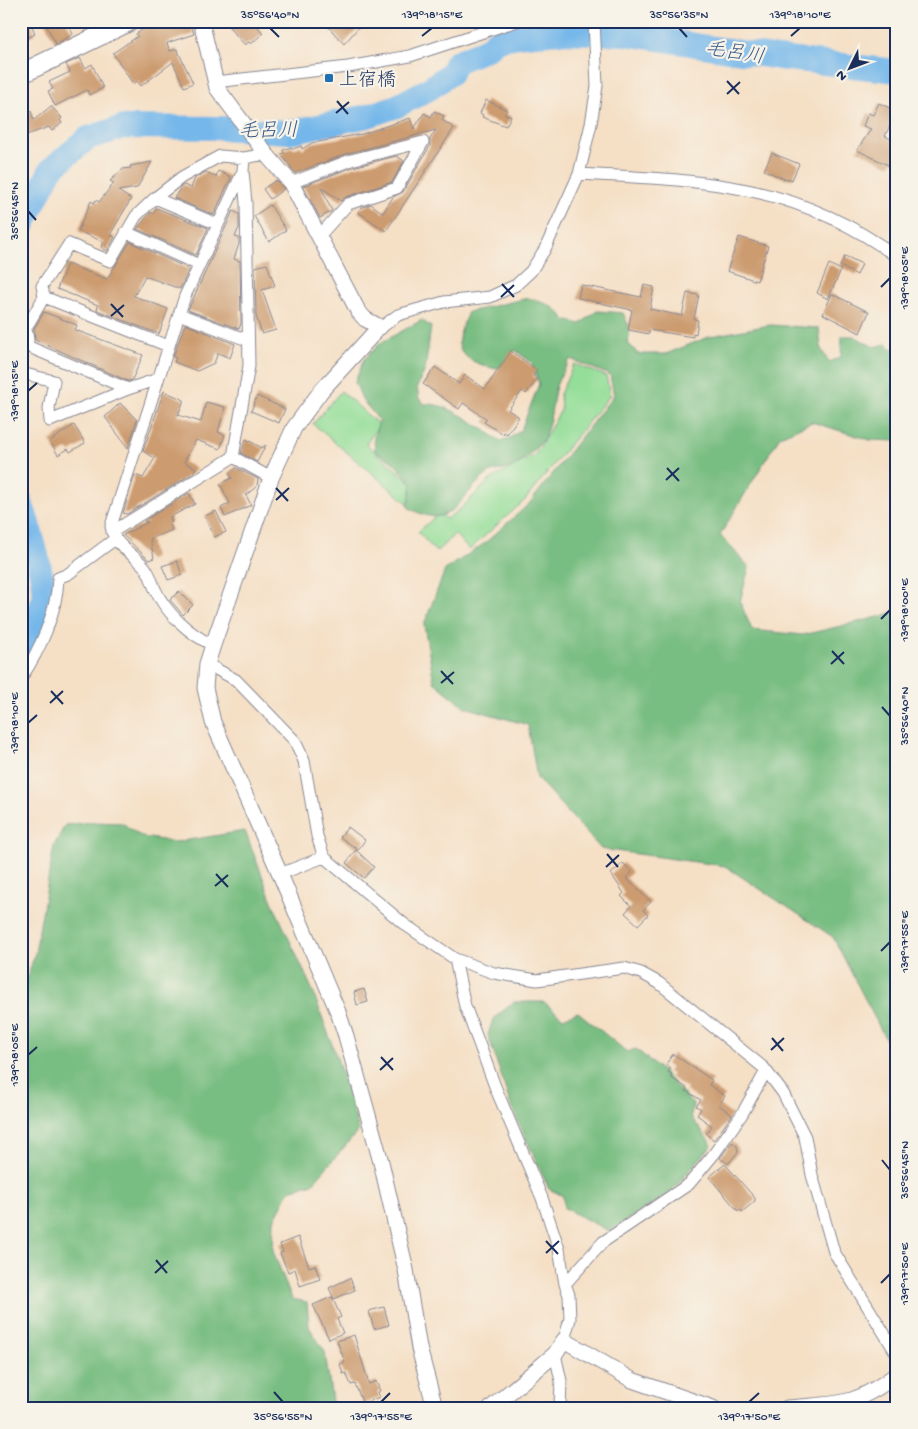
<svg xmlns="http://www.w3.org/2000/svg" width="918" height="1429" font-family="'Gochi Hand','Klee One',sans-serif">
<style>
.green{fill:#95de99;stroke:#58867c}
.forest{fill:#78bd81;stroke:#4a7670}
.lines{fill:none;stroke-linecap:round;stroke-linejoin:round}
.river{stroke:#74b7ea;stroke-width:24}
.building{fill:#cc9b6f}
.minor-casing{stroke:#888792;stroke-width:13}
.tertiary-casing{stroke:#888792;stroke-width:17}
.primary-casing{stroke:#888792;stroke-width:21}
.minor{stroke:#fff;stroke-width:11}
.tertiary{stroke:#fff;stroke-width:15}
.primary{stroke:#fff;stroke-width:19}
.ticks{fill:none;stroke:#1b2f5e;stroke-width:2}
.poi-dot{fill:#1f6fb2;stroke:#f7f3e8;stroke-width:2}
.labels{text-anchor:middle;stroke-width:4.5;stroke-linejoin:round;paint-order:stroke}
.poi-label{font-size:19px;fill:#1b2f5e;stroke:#f7f3e8;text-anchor:start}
.water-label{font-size:20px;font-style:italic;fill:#365888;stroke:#f7f3e8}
.neatline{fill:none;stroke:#1b2f5e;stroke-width:2}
.ticks-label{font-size:12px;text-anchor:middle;fill:#1b2f5e}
</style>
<rect width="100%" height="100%" fill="#f7f3e8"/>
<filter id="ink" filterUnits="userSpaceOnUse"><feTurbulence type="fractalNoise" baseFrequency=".02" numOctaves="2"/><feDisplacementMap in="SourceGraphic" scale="10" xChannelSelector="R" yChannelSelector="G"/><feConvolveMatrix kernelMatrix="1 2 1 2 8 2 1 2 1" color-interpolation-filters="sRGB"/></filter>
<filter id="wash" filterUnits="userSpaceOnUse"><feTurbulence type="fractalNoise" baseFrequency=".0096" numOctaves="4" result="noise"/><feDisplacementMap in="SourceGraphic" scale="20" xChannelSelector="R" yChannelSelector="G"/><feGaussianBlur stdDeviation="1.12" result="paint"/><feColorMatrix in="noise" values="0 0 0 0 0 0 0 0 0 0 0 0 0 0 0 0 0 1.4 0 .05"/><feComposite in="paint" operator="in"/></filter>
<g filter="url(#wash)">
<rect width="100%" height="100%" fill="#f5dfc5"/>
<!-- green -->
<path class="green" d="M574 364 606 376 610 395 525 500 469 550 455 534 436 552 418 532 439 513 446 519 459 510 490 480 536 454 561 410 560 394Z
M341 391 379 425 366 444 421 491 411 506 313 424Z"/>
<!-- forest -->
<path class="forest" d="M528 298C543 302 557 306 565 320L580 324 597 311 623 313 630 329 628 343 638 354H666L711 336 770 325 819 328 821 349 829 362 841 357 842 336H854L874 347 886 344 897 352V441L870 440 812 422 780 436 720 535 749 567 740 602 752 630 803 635 883 616 897 610V1061L833 937 725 866 601 849 537 778 528 725 465 707 434 682 424 625 445 570 485 543 529 504 614 395 610 375 570 359C566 368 559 377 556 386 551 405 552 424 542 441 535 451 518 466 506 469 501 471 496 470 491 472 459 491 455 536 408 507L412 483 394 463 375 451 374 438 379 420 363 401 355 382 364 359 382 342 422 320 431 327 425 370 417 387 419 399 425 404C447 402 482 428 500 441L510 438 521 430 539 384 532 363 515 350 497 369C482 366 456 358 459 339 460 330 465 320 468 312Z
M92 822 122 823 142 837 176 842 245 831 273 904 312 989 338 1061 359 1130 313 1183 290 1190 274 1220 273 1251 292 1299 307 1302 309 1327 325 1352 333 1408H33L27 1361 21 1340V1000L35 953 54 846 65 825Z
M514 1002H544L563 1018 578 1012 627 1052 636 1049 662 1071 693 1104 691 1117 712 1145 671 1192 609 1231 564 1208 563 1196 549 1189 511 1106 488 1035 493 1019Z"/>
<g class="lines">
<!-- river -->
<path class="river" d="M21 230 51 169 88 138 124 127 220 128 289 132 368 116 397 106 429 89 451 73 456 62 487 49 497 40 524 35 561 32 625 34 779 58 897 71
M21 503C28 522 46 580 43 598 40 615 31 638 21 652"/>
</g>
<g id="blocks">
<!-- building -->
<path class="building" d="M44 21H66L73 34 56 44Z
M153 21H186L188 26 191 25 194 34 167 43 170 51 177 49 193 83 184 87 173 62 141 86 137 81 133 84 113 53 138 36 136 34 142 30 141 29Z
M224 21H253L263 33 251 44 249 42 245 45Z
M323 21H352L358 28 344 44Z
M31 23 35 34 21 41V27Z
M80 58 85 68 92 64 103 88 89 95 87 90 55 106 48 91 53 89 49 82 70 72 66 64Z
M486 100 507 110 505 114 511 116 506 126 482 117 483 115 480 113Z
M879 103 894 110 892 114 895 115 885 136 897 142V164L892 161 890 166 857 150 871 129 863 126 868 113 873 115Z
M51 106 62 118 60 120 62 123 52 131 49 127 21 137V115L31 111 34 120Z
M434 111 444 116 442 120 454 128 386 231 358 212 361 208 371 204 383 213 393 197 403 192 430 146V139L436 130 349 153 295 173 281 154 284 153 283 150 292 147 293 149 301 146 302 149 312 143 362 134 410 118 414 129 424 113 431 117Z
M772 153 799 164 792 180 788 178 787 180 764 170Z
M397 156 404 161 392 182 346 197 341 201 321 187 332 211 320 218 303 186 353 167Z
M152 162 137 188 118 191 131 199 110 235 115 237 107 251 101 247 104 242 78 231 91 201 94 203 96 200 99 202 114 183 110 181 123 169 131 168 130 166Z
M218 171 231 177 214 215 174 198 181 187 184 185 191 188 195 178 206 172 216 177Z
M276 180 284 189 270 199 263 189Z
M270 205 286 230 269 242 254 216Z
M156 208 208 228 196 255 137 229 151 212 153 214Z
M233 211 239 214V228L235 237 239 238V244L234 259 240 261 241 323 239 329 188 310Z
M739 237 768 246 757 281 727 271Z
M130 242 189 269 180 289 145 276 134 296 168 309 159 334 97 310 98 305 57 289 67 264 107 279Z
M845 256 862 264 857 275 840 266Z
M267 264 275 286 262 290 276 330 262 334 256 316 255 267Z
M829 264 841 270 828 299 817 293Z
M581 285 641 297 644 285 654 287 650 309 682 316 687 293 699 295 694 319 698 320 696 334 693 333V337L649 330V334L628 330 632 310 578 298Z
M832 294 869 312 860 333 823 314Z
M44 312 77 325 75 330 143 355 132 380 128 381 35 340 34 329Z
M185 324 235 344 230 358 218 353 214 363 197 371 174 362 176 358 173 357Z
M511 351 537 370 533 376 537 379 526 394 522 391 508 410 519 417 507 434 504 432 503 434 484 422 487 419 463 403 459 409 423 384 435 367 459 384 465 375 485 389Z
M164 391 184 400 178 415 201 422 206 402 225 407 218 432 225 435 220 449 196 440 184 462 196 468 193 473 127 514 123 513 135 475 143 478 155 458 143 451Z
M257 396 285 409 279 423 251 411Z
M120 403 137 420 128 448 105 417Z
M74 425 85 443 70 452 68 449 58 455 50 441Z
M246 439 262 448 266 445 257 462 241 453Z
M236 468 258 479 257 486 246 495 251 505 225 517 221 508 230 503 220 484 232 478 229 473Z
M189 493 195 504 170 517 172 522 169 523 172 530 150 539 154 558 149 560 123 535 148 522 144 521Z
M216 511 226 532 214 537 205 516Z
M177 561 182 575 168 580 162 566Z
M179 591 193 605 183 615 170 600Z
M348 827 365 840 358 850 340 837Z
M356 850 374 867 364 878 346 863Z
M623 863 632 872 626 878 651 902 643 910 648 915 638 925 625 913 631 906 621 896 624 893 611 874Z
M364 989 368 1002 357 1005 354 992Z
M673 1054 712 1080 709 1085 725 1096 719 1105 732 1115 714 1140 706 1134 712 1126 697 1115 701 1109 696 1106 701 1100 686 1091 687 1088 670 1077 672 1074 668 1072 671 1068 666 1064Z
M732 1142 737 1146 738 1152 728 1164 720 1158Z
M725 1164 755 1198V1201L742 1212 740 1209 738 1211 709 1177Z
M298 1237 309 1267 315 1265 320 1279 300 1286 295 1269 288 1272 280 1253 283 1252 280 1244Z
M350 1278 355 1290 334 1299 329 1288Z
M332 1297 341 1317 337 1319 343 1333 329 1339 313 1305Z
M384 1307 389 1325 374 1329 369 1311Z
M354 1335 369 1384 376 1381 380 1391 377 1392 379 1397 363 1404 355 1384 351 1385 346 1373 343 1374 340 1364 345 1362 337 1341Z"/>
</g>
</g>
<g filter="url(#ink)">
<use href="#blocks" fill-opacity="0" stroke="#888792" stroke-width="1"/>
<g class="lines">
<!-- minor casing -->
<g class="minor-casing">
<path id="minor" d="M797 21H804
M215 82 348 67 410 56 517 21
M579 174C699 180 796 182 897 257
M291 183 351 160 423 142 397 188 348 204 320 235
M155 198 217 224
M126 232 199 265
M44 297 168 346
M179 314 247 340
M375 332 398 315 444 302 490 297 516 285 531 271 545 249 579 174 591 124 597 86 594 21
M21 373 54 381 49 408 50 421 128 389 27 346 28 340 26 328 44 297 42 286 69 244 110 261 136 216 155 198 182 177 220 156 244 158 266 154
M128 389 158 379
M233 457 271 478
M112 532 233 457 249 366 246 203 243 171
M213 645C190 635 165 612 155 589 151 580 150 572 143 565 131 552 114 545 111 526L185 296 243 171 244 158
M207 664 236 680 295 741 304 761 317 836 324 857 404 924 455 959 494 973 537 980 624 968 641 973 659 983 764 1068 783 1093 805 1137 812 1175 834 1252 897 1354
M21 678C40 650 57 613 58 578L68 574 115 539
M280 874 324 857
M455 959 465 1006 496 1089 542 1198 559 1249 565 1284 569 1295 570 1319 564 1340
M565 1284 603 1242 689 1184 714 1154 742 1114 766 1071
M555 1354 561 1381 560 1408"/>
</g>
<!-- tertiary casing -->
<g class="tertiary-casing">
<path id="tertiary" d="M201 21 217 88 266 154 291 183 358 311 365 319 380 327
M374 333 321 391 294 428 271 478 213 645 207 664 205 688 213 722 280 874 338 1012 346 1036 381 1162 406 1270 419 1348 435 1408
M491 1408 555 1354 564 1340 632 1380 713 1408
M787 1408C838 1403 853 1408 897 1374"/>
</g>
<!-- primary casing -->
<g class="primary-casing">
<path id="primary" d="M21 74 130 21"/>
</g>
<!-- minor -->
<use href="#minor" class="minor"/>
<!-- tertiary -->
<use href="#tertiary" class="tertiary"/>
<!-- primary -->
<use href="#primary" class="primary"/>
</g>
</g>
<!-- ticks -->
<path class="ticks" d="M270 28 279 37M679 28 687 37M422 36 432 28M791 36 800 28M727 81 739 94M727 94 740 82M337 101 348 114M336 113 349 102M28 211 36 220M502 284 514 297M881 287 890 278M501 297 514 285M111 304 123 317M111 316 124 305M28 391 37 383M667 468 679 481M666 480 679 468M276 488 288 501M276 500 289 488M881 619 890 610M832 651 844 664M831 664 844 652M441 671 453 684M441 683 454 672M51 691 63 704M50 703 63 691M882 707 890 716M28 723 37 715M607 854 618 867M606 867 619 855M216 874 228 887M215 886 228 875M881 951 890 942M772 1038 783 1051M771 1050 784 1038M28 1055 37 1047M381 1057 393 1070M380 1070 393 1058M882 1160 890 1170M546 1241 558 1254M546 1253 559 1241M156 1260 167 1273M155 1273 168 1261M881 1283 890 1274M274 1392 283 1402M381 1402 390 1393M749 1402 759 1393"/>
<!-- markers -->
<rect class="poi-dot" x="324" y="73" width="10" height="10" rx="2.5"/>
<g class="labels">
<!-- poi labels -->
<g class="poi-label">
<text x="339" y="85">上宿橋</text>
</g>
<!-- water labels -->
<g class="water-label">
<text transform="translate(735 51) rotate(9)" y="7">毛呂川</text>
<text transform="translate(268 129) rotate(-1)" y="7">毛呂川</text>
</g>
</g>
<!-- margin -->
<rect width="918" height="1429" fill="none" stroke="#f7f3e8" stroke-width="55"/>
<!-- north arrow -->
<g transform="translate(850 68) rotate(228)" stroke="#f7f3e8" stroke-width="4" paint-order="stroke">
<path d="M0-4L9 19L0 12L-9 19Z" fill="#1b2f5e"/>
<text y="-8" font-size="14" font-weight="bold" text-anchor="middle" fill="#1b2f5e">N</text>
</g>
<rect x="28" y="28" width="862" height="1374" class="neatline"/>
<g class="ticks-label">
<text x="270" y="18">35°56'40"N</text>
<text x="432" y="18">139°18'15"E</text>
<text x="679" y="18">35°56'35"N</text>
<text x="800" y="18">139°18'10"E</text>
<text transform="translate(14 211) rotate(-90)" y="4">35°56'45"N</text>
<text transform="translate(904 278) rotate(-90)" y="4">139°18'05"E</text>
<text transform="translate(14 391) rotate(-90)" y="4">139°18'15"E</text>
<text transform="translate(904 610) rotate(-90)" y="4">139°18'00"E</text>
<text transform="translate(904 716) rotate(-90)" y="4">35°56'40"N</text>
<text transform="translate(14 723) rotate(-90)" y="4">139°18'10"E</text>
<text transform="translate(904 942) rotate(-90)" y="4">139°17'55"E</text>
<text transform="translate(14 1055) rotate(-90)" y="4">139°18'05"E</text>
<text transform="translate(904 1170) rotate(-90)" y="4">35°56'45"N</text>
<text transform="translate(904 1274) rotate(-90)" y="4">139°17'50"E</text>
<text x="283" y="1420">35°56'55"N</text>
<text x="381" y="1420">139°17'55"E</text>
<text x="749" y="1420">139°17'50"E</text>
</g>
</svg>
